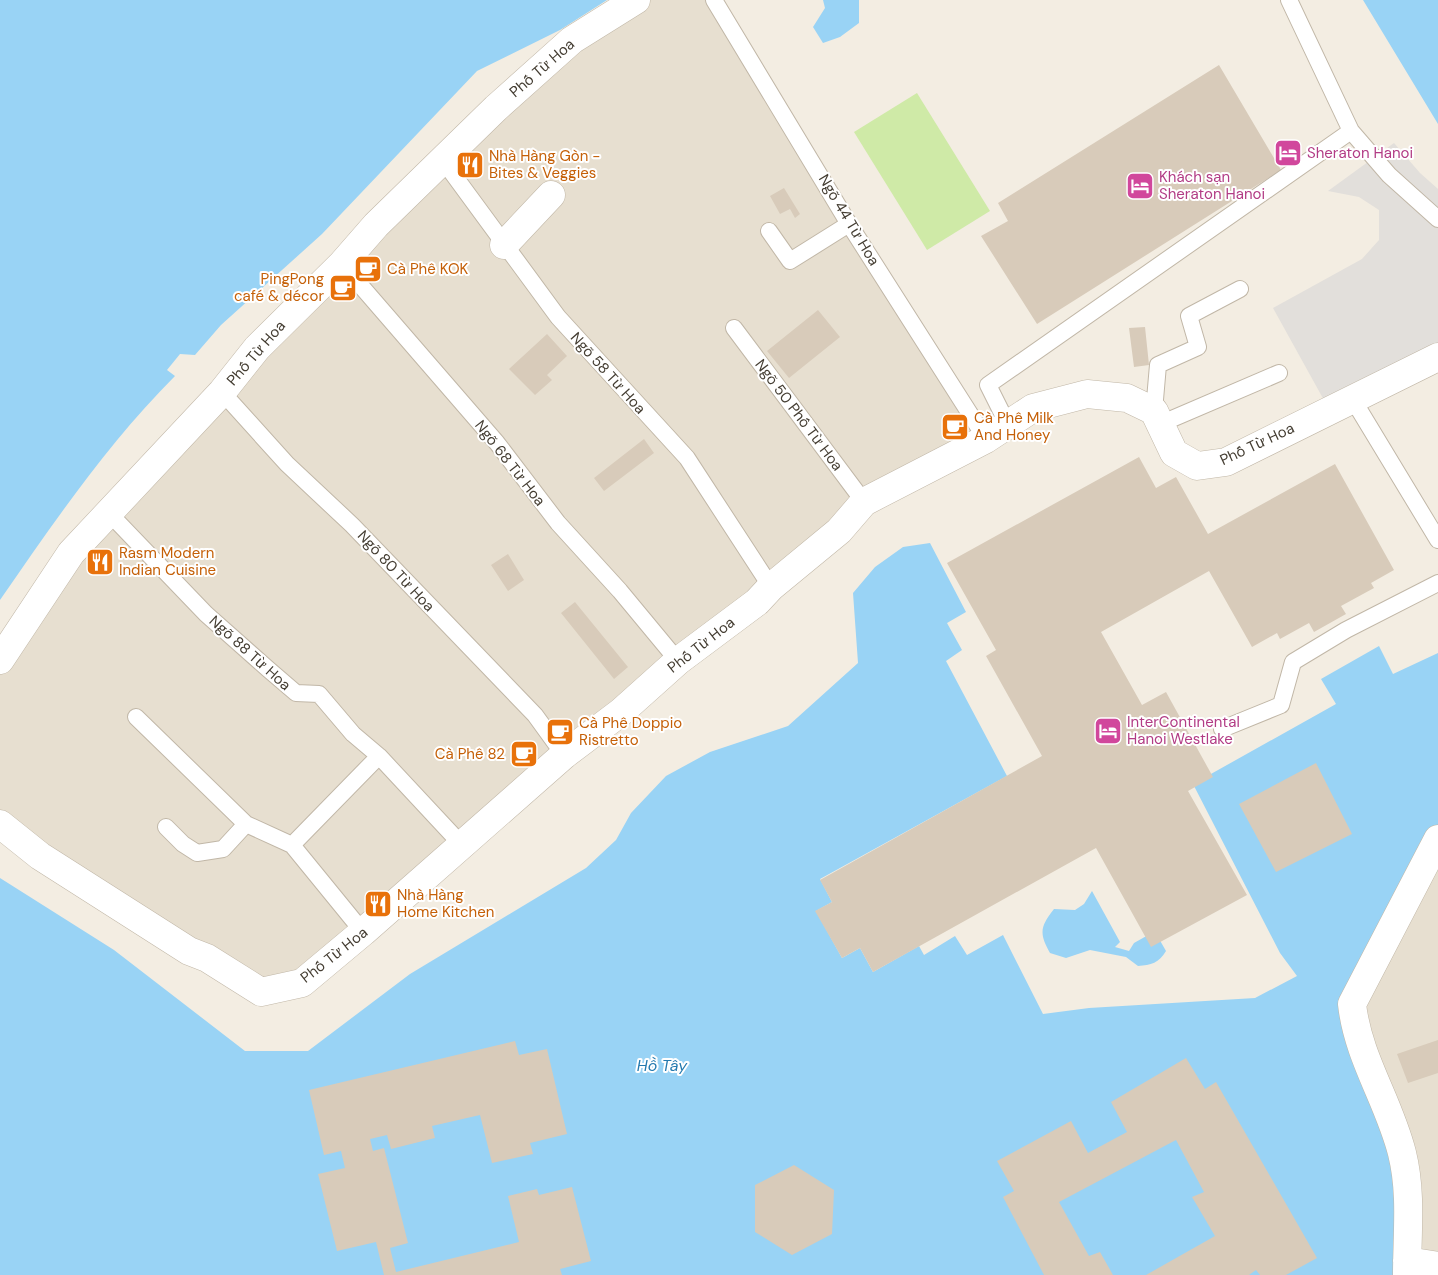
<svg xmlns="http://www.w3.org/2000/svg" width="1438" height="1275" font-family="'DM Sans',sans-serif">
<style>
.residential{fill:#e7dfd0}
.green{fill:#cfeaa7}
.parking{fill:#e2dfdb}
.water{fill:#99d3f5}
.building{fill:#d8cbba}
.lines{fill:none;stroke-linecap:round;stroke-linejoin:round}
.service-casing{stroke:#c1b7a7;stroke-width:18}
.minor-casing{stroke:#c1b7a7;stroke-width:29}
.service{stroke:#fff;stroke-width:16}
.minor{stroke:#fff;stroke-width:28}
.labels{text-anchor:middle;stroke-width:4;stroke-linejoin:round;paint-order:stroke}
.street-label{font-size:15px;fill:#443d32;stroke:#fff}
.hotel-label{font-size:15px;fill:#b23c85;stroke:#fff;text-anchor:start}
.food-label{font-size:15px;fill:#c56008;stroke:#fff;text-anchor:start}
.water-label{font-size:16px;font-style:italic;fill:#247aaf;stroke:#fff}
</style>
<rect width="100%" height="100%" fill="#f3ede2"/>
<!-- residential -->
<path class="residential" d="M636 0H714L986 439 864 502 363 932 261 992 0 824V660L71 553 342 264Z
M1438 839V1275H1405L1355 1025Z"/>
<!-- green -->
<path class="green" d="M917 93 990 211 927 250 854 132Z"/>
<!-- parking -->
<path class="parking" d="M1394 143 1420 173 1438 189V357L1330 411 1273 308 1362 259 1379 240V210L1359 197 1328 191Z"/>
<!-- water -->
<path class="water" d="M0 0H607L560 30 477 71 322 234 221 325 195 355 180 354 167 370 175 376C108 443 54 522 0 600Z
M823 0H859V23L840 37 823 43 813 27 825 8Z
M1363 0H1438V124Z
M930 543 966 612 947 623 962 650 946 661 1007 776 820 879 832 902 816 911 842 958 860 948 873 972 919 946 924 955 955 936 967 955 1003 935 1043 1014 1089 1008 1255 998 1297 976 1280 953 1193 784 1336 704 1321 679 1379 646 1393 674 1438 653V832L1350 984 1399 1169 1401 1275H0V878L114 950 245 1051H308L410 974 586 868 616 840 631 813 666 776 710 752 788 726 858 663 853 593 875 567 903 547Z
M1092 891 1120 942 1115 947 1129 951 1134 943 1150 934 1158 937 1166 951C1159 963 1151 965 1138 966L1126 957 1090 950 1066 958 1050 953C1039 933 1040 927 1054 909L1075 910 1084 904Z"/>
<!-- building -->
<path class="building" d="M1219 65 1281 170 1037 324 981 236 1008 221 998 203Z
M784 188 800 214 795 218 790 209 780 214 770 196Z
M818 310 840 337 789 378 767 351Z
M1145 327 1149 365 1134 367 1129 328Z
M547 334 567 356 547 375 552 380 535 395 509 369Z
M644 439 654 453 604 491 594 478Z
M1139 457 1156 488 1176 477 1208 534 1335 464 1394 570 1371 583 1374 588 1341 606 1346 614 1314 632 1309 623 1280 639 1277 633 1252 647 1209 571 1101 632 1142 705 1166 692 1213 777 1188 791 1247 895 1151 947 1096 848 873 972 860 948 842 958 815 911 832 902 820 880 1042 756 986 656 996 650 947 563Z
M508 554 524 580 508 591 491 565Z
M575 602 628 667 614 679 561 613Z
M1316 763 1352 834 1276 872 1239 804Z
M1438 1040V1073L1408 1083 1397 1054Z
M515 1041 519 1055 547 1049 567 1134 530 1143 533 1154 492 1163 480 1115 432 1126 435 1138 391 1149 387 1135 370 1139 373 1151 384 1148 408 1243 390 1248 396 1272 519 1242 508 1196 537 1189 539 1195 572 1187 591 1261 560 1269 562 1275H384L376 1242 337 1251 318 1174 345 1168 341 1151 324 1155 309 1090Z
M1186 1058 1205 1089 1216 1082 1317 1258 1286 1275H1260L1256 1270 1249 1275H1146L1215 1236 1192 1197 1204 1192 1176 1140 1059 1202 1089 1256 1100 1252 1113 1275H1044L1003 1197 1014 1191 997 1161 1071 1121 1088 1153 1127 1132 1111 1102Z
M794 1165 834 1190 832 1234 792 1255 755 1232V1185Z"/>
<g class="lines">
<!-- service casing -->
<g class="service-casing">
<path id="service" d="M714 0 849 224 986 439
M1289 0 1351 131 1389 175 1438 219
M442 159 558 317 687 458 771 587
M769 231 790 261 849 224
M342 264 497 443 558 523 620 591 678 661
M734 328 864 502
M222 392 287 464 352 525 535 715 564 755
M1352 398 1438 540
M1154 411 1158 365 1198 347 1189 316 1240 289
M1160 424 1279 373
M1008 425 988 385 1351 131
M108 512 206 614 268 669 296 693 319 694 353 734 379 756 461 844
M136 717 246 824 292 845 363 932
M1222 729 1281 705 1293 662 1346 630 1438 583
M166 827 183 844 197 853 223 849 246 824
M292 845 379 756"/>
</g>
<!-- minor casing -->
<g class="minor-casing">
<path id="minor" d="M504 245 551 195
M0 660 71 553 222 392 257 348 342 264 376 225 496 108 572 40 636 0
M0 824 40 856 189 951 207 958 261 992 302 983 363 932 564 755 621 712 678 661 757 602 771 587 839 531 864 502 986 439 1033 408 1087 394 1127 398 1154 411 1174 453 1197 466 1226 462 1438 357
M1407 1261 1438 1266
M1407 1275C1407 1234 1412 1193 1402 1153 1389 1101 1358 1058 1352 1004L1438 839"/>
</g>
<!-- service -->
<use href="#service" class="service"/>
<!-- minor -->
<use href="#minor" class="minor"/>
</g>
<!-- icons -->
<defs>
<g id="hotel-square" transform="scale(1.4375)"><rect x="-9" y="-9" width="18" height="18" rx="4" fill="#d1479c" stroke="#fff"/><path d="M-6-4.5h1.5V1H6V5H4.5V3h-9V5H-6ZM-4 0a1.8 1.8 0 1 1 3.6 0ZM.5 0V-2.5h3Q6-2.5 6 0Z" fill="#fff"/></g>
<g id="restaurant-square" transform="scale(1.4375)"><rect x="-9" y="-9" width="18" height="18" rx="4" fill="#e8710a" stroke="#fff"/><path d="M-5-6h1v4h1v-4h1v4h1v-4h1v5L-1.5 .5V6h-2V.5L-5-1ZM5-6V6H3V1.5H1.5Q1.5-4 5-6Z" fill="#fff"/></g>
<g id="cafe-square" transform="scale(1.4375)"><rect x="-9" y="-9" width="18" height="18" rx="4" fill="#e8710a" stroke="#fff"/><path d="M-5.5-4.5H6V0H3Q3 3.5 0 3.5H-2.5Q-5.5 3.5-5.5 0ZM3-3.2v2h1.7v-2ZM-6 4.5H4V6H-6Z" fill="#fff"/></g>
</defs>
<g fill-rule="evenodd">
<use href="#hotel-square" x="1288" y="153"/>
<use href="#restaurant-square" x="470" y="165"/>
<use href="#hotel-square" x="1140" y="186"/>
<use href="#cafe-square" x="368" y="269"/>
<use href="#cafe-square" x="343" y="288"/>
<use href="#cafe-square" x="955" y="427"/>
<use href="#restaurant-square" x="100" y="562"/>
<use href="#hotel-square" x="1108" y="731"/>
<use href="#cafe-square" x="560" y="732"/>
<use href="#cafe-square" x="524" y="754"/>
<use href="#restaurant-square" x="378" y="904"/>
</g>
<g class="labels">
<!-- street labels -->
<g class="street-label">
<text transform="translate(542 68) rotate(-41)" y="5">Phố Từ Hoa</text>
<text transform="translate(849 220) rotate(59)" y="5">Ngõ 44 Từ Hoa</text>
<text transform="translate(256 353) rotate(-49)" y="5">Phố Từ Hoa</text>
<text transform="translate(608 373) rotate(48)" y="5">Ngõ 58 Từ Hoa</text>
<text transform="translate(799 415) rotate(53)" y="5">Ngõ 50 Phố Từ Hoa</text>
<text transform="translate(1257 444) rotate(-25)" y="5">Phố Từ Hoa</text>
<text transform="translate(510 463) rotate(52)" y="5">Ngõ 68 Từ Hoa</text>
<text transform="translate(396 571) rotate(47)" y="5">Ngõ 80 Từ Hoa</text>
<text transform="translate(701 645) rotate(-38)" y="5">Phố Từ Hoa</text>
<text transform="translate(250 653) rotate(42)" y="5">Ngõ 88 Từ Hoa</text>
<text transform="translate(334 955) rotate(-38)" y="5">Phố Từ Hoa</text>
</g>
<!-- hotel labels -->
<g class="hotel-label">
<text x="1307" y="158">Sheraton Hanoi</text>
<text x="1159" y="182">Khách sạn<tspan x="1159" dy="17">Sheraton Hanoi</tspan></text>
<text x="1127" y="727">InterContinental<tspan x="1127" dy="17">Hanoi Westlake</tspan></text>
</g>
<!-- food labels -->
<g class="food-label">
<text x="489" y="161">Nhà Hàng Gòn -<tspan x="489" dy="17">Bites &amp; Veggies</tspan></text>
<text x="387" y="274">Cà Phê KOK</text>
<text x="324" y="284" text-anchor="end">PingPong<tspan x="324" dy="17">café &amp; décor</tspan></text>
<text x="974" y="423">Cà Phê Milk<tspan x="974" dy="17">And Honey</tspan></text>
<text x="119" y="558">Rasm Modern<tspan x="119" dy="17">Indian Cuisine</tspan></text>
<text x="579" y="728">Cà Phê Doppio<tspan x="579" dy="17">Ristretto</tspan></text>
<text x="505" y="759" text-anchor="end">Cà Phê 82</text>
<text x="397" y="900">Nhà Hàng<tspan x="397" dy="17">Home Kitchen</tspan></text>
</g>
<!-- water labels -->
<g class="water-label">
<text x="662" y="1071">Hồ Tây</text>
</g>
</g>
</svg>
